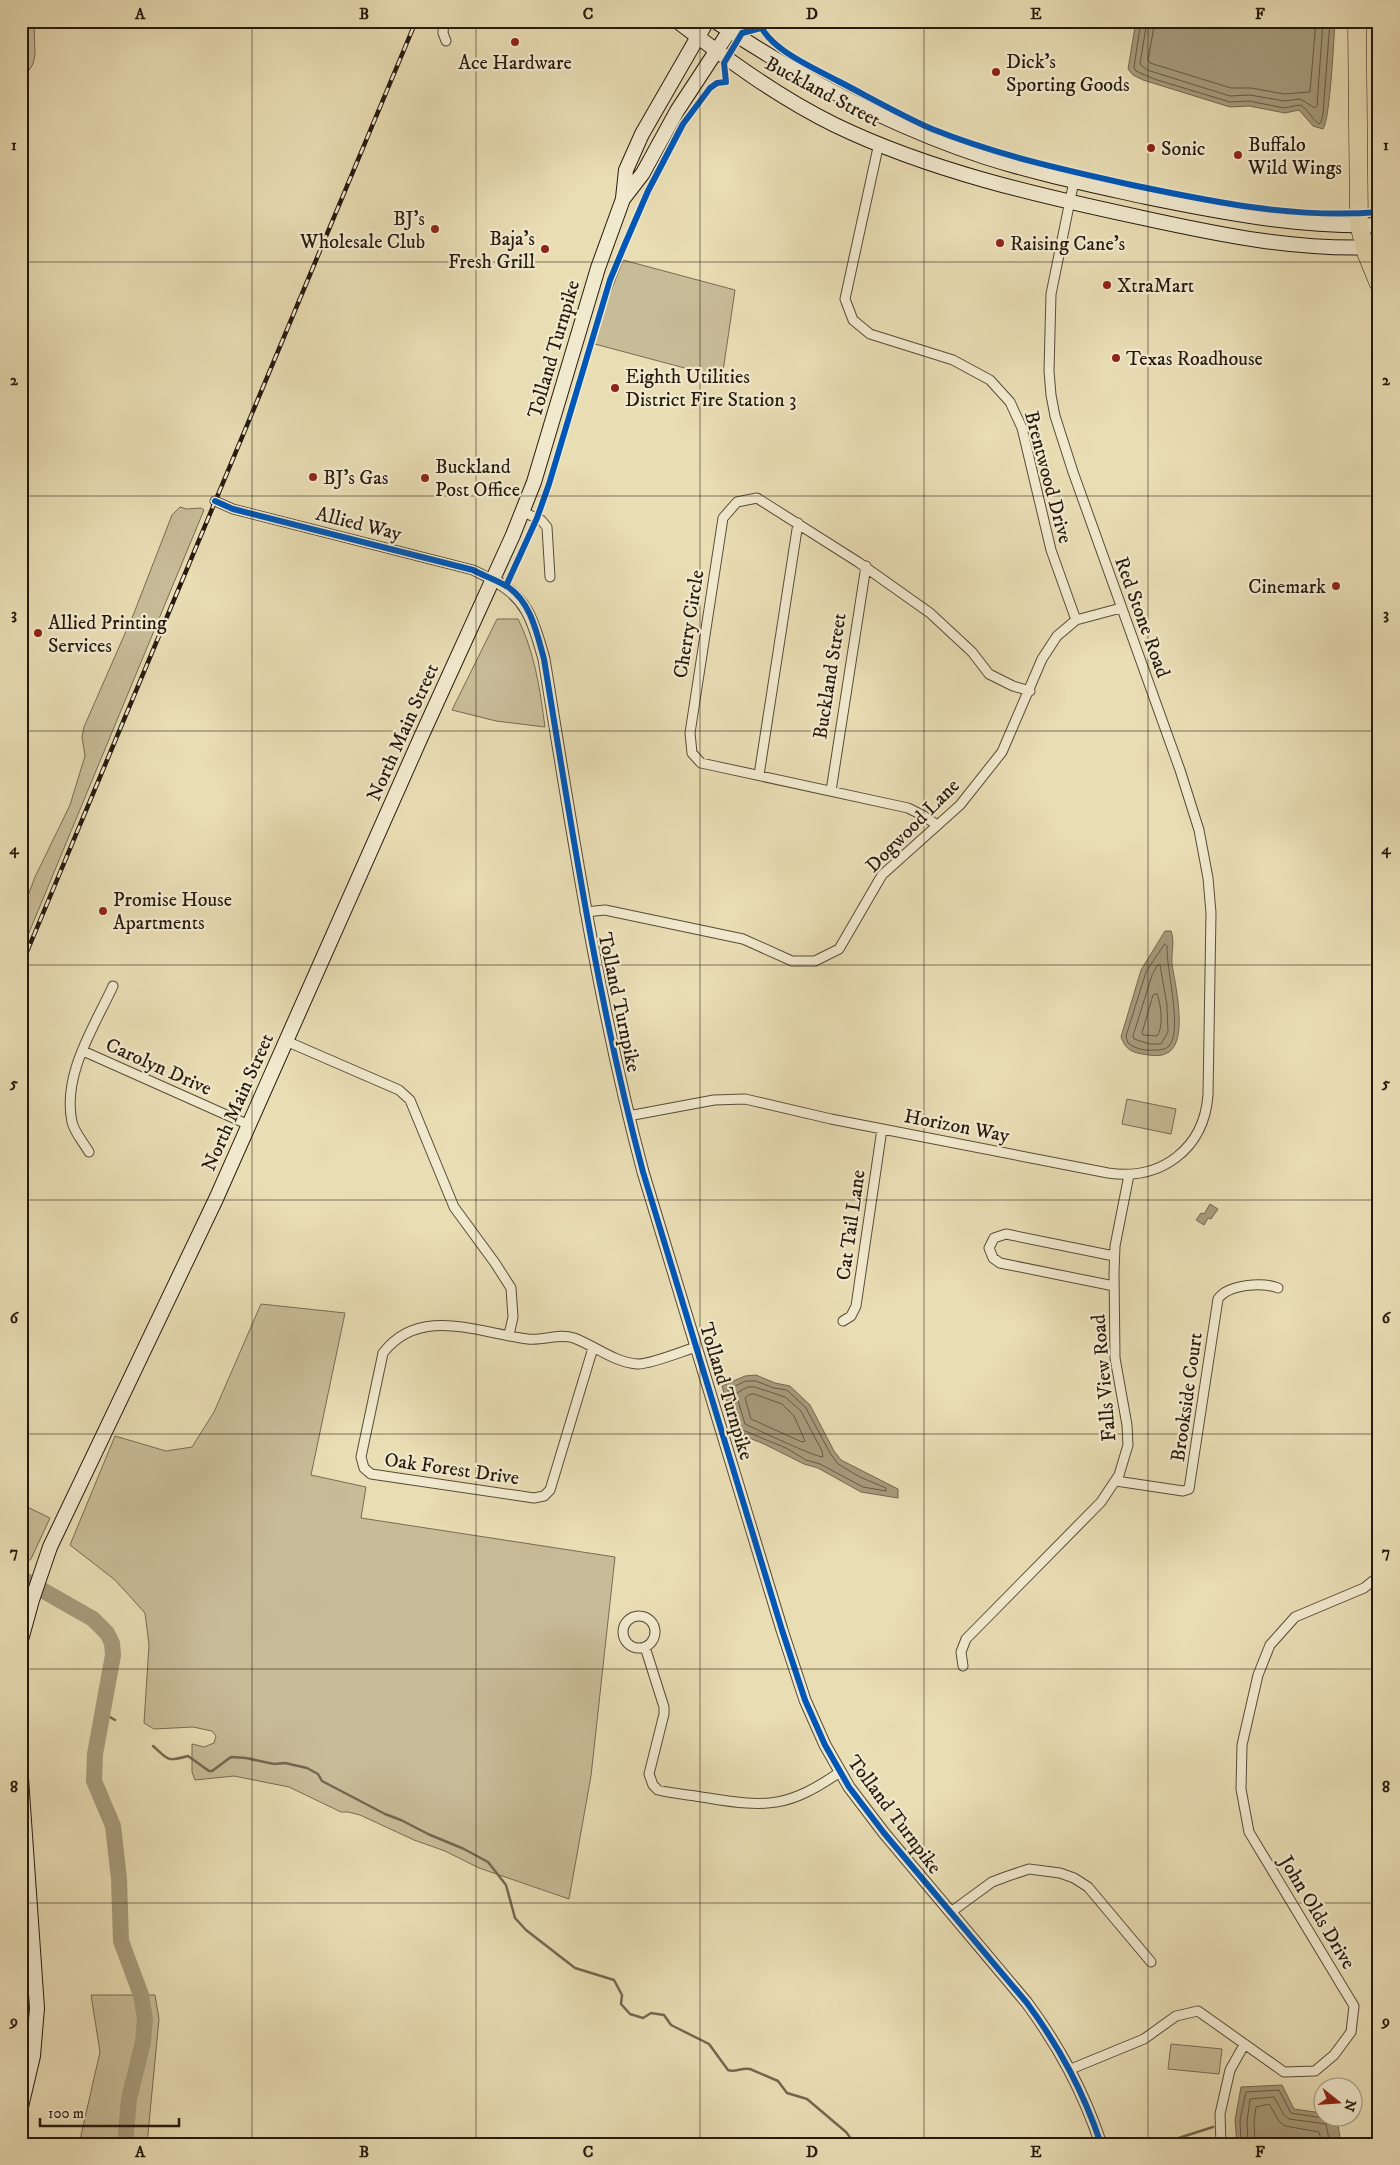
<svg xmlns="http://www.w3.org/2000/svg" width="1400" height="2165" font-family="'IM FELL DW Pica',serif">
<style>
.green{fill:#c8bc98;stroke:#776b53}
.water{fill:#a79b7c;stroke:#736750}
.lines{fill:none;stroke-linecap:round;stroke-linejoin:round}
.shore{stroke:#665a45;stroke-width:1}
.stream{stroke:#736750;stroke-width:2.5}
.river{stroke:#a79b7c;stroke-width:16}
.minor-casing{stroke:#574b38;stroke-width:11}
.tertiary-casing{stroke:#574b38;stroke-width:13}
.secondary-casing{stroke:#261a0e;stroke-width:16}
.motorway-casing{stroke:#261a0e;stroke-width:19}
.minor{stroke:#f1e9ce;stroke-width:9}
.tertiary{stroke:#f1e9ce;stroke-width:11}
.secondary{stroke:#f1e9ce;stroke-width:14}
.motorway{stroke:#e9ddb4;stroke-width:18}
.rail-casing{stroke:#261a0e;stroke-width:4.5}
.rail{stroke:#f1e9ce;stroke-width:2.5;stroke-dasharray:8;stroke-linecap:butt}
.cycleway-casing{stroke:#f1e9ce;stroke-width:9}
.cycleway{stroke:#0057b8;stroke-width:6}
.grid{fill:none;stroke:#261a0e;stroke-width:1;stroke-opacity:0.55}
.poi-dot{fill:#8f2418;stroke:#f1e9ce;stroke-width:2}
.labels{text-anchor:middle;stroke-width:4.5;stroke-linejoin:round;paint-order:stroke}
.poi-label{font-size:20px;fill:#261a0e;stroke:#f1e9ce;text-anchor:start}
.street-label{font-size:20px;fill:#261a0e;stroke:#f1e9ce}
.neatline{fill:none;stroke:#261a0e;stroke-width:2}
.grid-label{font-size:16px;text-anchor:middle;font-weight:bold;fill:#261a0e}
</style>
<rect width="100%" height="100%" fill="#e9ddb4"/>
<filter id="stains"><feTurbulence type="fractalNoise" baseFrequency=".004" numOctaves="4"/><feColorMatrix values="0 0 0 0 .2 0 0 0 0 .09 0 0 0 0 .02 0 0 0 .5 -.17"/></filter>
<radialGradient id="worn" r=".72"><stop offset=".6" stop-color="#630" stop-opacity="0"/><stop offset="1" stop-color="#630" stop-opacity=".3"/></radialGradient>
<!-- green -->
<path class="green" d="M21 21H34L35 55 33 64 21 83Z
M623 260 735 290 722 378 591 343Z
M180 507 187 509 201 508 204 510 21 952V914L35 877 70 805 85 756 82 737 84 727 134 613 172 515Z
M497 619H518C535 653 540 690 545 727L496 721 452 710Z
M1127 1099 1176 1109 1171 1134 1122 1124Z
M261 1304 345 1313 311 1475 366 1487 361 1518 615 1557 591 1776 569 1899 479 1868 445 1851 414 1840 360 1815 348 1812H341L289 1787 234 1776 195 1780 192 1772V1744L204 1747 214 1743 216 1736 212 1731 193 1727 154 1729 144 1723 149 1645 145 1613 115 1580 70 1545 115 1436 166 1451 192 1447 214 1412Z
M21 1504 50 1518 31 1559 27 1562 21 1559Z
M91 1995H155L159 2019 147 2144H79L100 2052Z
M1171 2044 1222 2049 1219 2074 1168 2069Z"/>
<!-- water -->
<path class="water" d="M1136 21H1335C1334 38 1330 120 1323 129L1313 126 1299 110 1285 113 1249 106 1230 107 1143 80 1133 75 1128 69Z
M1165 931H1171C1175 941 1171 953 1172 964 1175 984 1190 1046 1165 1054 1159 1057 1149 1055 1142 1054 1130 1052 1125 1048 1121 1037L1141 970Z
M1210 1204 1218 1209 1211 1219 1208 1218 1204 1225 1196 1220 1201 1213 1204 1214Z
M756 1375 775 1383 790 1386 810 1405 834 1451 841 1460 898 1489V1498L861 1492 818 1468 804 1464 762 1443 736 1433 722 1386 745 1376Z
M1282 2085 1294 2109 1322 2113V2118H1337L1341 2144H1237L1235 2120 1241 2087Z"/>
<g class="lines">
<!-- shore -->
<path class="shore" d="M1141 21 1134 67 1136 71 1154 79 1230 102 1249 101 1284 108 1300 105C1309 109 1311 119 1319 124L1321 122 1323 114 1330 21
M1147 21 1140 64 1147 70 1230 96 1250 95 1284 101 1300 99 1315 108 1317 106 1323 21
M1155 21 1148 60 1150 63 1231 88H1251L1284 94 1310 92 1316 21
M1165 944 1167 946C1166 969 1183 1030 1169 1046 1165 1050 1159 1050 1154 1050 1145 1051 1136 1049 1128 1043L1126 1036 1146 972Z
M1160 965 1167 1005 1168 1032 1161 1044H1150L1134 1039 1133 1036 1152 975 1157 966Z
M1157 994C1161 1003 1164 1028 1157 1036L1143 1035 1142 1033 1153 995Z
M746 1381H756L774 1388 787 1390 806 1408 830 1453 838 1464 860 1477 886 1488V1491L863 1487 820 1464 806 1460 786 1448 740 1429 728 1390Z
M748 1387H755L785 1397 801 1411 822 1451 823 1457C815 1457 758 1430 745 1424L736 1394Z
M754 1394 782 1404 794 1416 805 1441 802 1442 751 1419 745 1398 749 1395Z
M1241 2144 1240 2120 1246 2092 1279 2090 1291 2113 1323 2118
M1248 2144 1247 2121 1250 2099 1274 2097 1284 2115 1289 2119 1326 2124 1330 2144
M1255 2144 1254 2121 1256 2107 1269 2104 1279 2121 1285 2126 1319 2132 1322 2144"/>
<!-- stream -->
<path class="stream" d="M103 1713 115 1720
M153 1746C169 1760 166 1762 188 1756L209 1771H212L231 1757 246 1758 274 1764 285 1763 307 1768 318 1774 322 1781 385 1814 401 1820 428 1834 464 1849 488 1862 506 1885 515 1918 526 1930 575 1968 614 1980 622 1995 621 2004 630 2014 643 2018 651 2013 664 2015 671 2025 709 2044 728 2070C735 2073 742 2067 750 2069L778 2081 787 2093 807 2099 846 2132 855 2144
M1160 2144 1213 2127"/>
<!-- river -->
<path class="river" d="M21 1578 93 1619 107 1633 112 1643 113 1655 95 1754 94 1781 113 1826 119 1879 121 1941 141 1995 145 2019 143 2042 129 2099 125 2144"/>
<!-- minor casing -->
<g class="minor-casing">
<path id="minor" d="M444 21 443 33 446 41
M879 143 845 299 853 320 870 334 953 360 990 380 1010 402 1022 428 1051 550 1076 620
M215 501 233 509 473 570 493 580
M523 512 541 520 547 527 550 577
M759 775 798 523
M831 791 866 566
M937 825 924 816 908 808 701 763 692 753 690 733 723 518 737 502 757 498 858 562 930 613 972 652 989 674 1013 686 1030 691
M585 912 605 910 743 939 792 961H815L839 949 882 875 960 805 1002 752 1042 659 1057 636 1076 620 1121 608
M286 1041 399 1090 410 1100 454 1207 495 1263 511 1288 513 1317 509 1335
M83 1051 249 1125
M628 1116 714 1100 745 1099 831 1119 1108 1173C1161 1181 1204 1149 1208 1095L1211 913 1208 878 1199 830 1180 770 1073 472 1055 416 1051 395 1049 371 1051 294 1074 181
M89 1152C84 1143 74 1132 72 1122 62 1075 94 1027 113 986
M1114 1286 1000 1263 993 1258 989 1248 994 1238 1006 1234 1114 1256
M843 1321 851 1316 856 1306 882 1129
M593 1348 550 1490 544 1496 534 1498 371 1474 364 1468 361 1457 383 1353C420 1305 478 1333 528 1339 543 1341 558 1333 574 1338 595 1346 614 1362 637 1364 649 1365 683 1351 696 1347
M1116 1481 1183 1491 1189 1489 1218 1299C1228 1284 1263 1282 1278 1288
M623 1632a16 16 0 1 1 32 0a16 16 0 1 1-32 0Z
M645 1647 664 1707V1714L649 1774 653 1785 658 1790C674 1794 692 1795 708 1798 768 1808 789 1807 840 1772
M963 1666 961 1652 966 1639 1101 1502 1119 1475 1128 1445 1127 1425 1115 1358 1114 1273 1115 1246 1129 1175
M951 1912 992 1882 1008 1876 1029 1869 1060 1873 1074 1878 1088 1887 1151 1962
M1071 2069 1144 2039 1176 2016 1198 2011 1284 2072 1315 2071 1334 2055 1351 2032 1354 2006 1249 1832 1241 1789 1242 1745 1258 1675 1270 1645 1295 1617 1364 1588 1379 1576
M1221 2144 1220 2114 1230 2070 1244 2045"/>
</g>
<!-- tertiary casing -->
<g class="tertiary-casing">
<path id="tertiary" d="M493 580C528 597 534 624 544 659 572 831 598 1003 643 1172L782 1630 805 1700 825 1745 849 1787 884 1833 1027 2003C1060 2048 1083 2091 1101 2144"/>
</g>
<!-- secondary casing -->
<g class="secondary-casing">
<path id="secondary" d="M677 21C728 60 778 97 835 125 930 171 1040 196 1143 218 1221 235 1298 251 1379 247
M715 21C800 78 888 125 985 157 1038 174 1092 185 1146 197 1224 213 1299 227 1379 225
M623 198 626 170 642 134 707 21
M21 1640 32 1600 50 1547 216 1199 421 737 513 535 534 482 598 268 623 199 643 173 677 111 736 21
M21 1778 37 2008 33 2056 21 2107"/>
</g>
<!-- motorway casing -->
<g class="motorway-casing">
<path id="motorway" d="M1357 21 1359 225 1367 255 1379 284"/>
</g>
<!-- minor -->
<use href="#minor" class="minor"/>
<!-- tertiary -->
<use href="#tertiary" class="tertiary"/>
<!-- secondary -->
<use href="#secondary" class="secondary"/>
<!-- motorway -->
<use href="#motorway" class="motorway"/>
<!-- rail casing -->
<g class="rail-casing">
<path id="rail" d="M21 966 416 21"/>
</g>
<!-- rail -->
<use href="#rail" class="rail"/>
<!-- cycleway casing -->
<g class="cycleway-casing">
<path id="cycleway" d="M759 21C766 48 814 68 838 81 869 97 900 115 932 129 997 155 1064 170 1132 185 1213 202 1295 219 1379 212
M215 501 233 509 473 570C484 576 497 580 508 587 531 602 537 634 544 659 572 831 598 1003 643 1172L782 1630 805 1700 825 1745 849 1787 884 1833 1027 2003C1060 2048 1083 2091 1101 2144
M506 586 537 518 549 484 610 280 625 244 648 191 683 124 710 88 717 83 726 82 724 63 742 33 761 28"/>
</g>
<!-- cycleway -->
<use href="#cycleway" class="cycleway"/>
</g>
<!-- grid -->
<path class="grid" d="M252 21V2144M476 21V2144M700 21V2144M924 21V2144M1148 21V2144M21 262H1379M21 496H1379M21 731H1379M21 965H1379M21 1200H1379M21 1434H1379M21 1669H1379M21 1903H1379"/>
<!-- markers -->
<g class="poi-dot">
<circle cx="515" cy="42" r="5"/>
<circle cx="996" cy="72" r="5"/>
<circle cx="1151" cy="148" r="5"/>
<circle cx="1238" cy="155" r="5"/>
<circle cx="435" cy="229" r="5"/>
<circle cx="1000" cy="243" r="5"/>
<circle cx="545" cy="249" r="5"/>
<circle cx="1107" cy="285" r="5"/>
<circle cx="1116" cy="358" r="5"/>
<circle cx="615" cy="388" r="5"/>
<circle cx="313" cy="477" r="5"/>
<circle cx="425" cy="478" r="5"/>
<circle cx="1336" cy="586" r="5"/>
<circle cx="38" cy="633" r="5"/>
<circle cx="103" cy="911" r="5"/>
</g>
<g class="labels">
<!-- poi labels -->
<g class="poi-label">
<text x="1006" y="68">Dick's<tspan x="1006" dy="23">Sporting Goods</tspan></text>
<text x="515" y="69" text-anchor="middle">Ace Hardware</text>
<text x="1248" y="151">Buffalo<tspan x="1248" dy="23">Wild Wings</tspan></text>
<text x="1161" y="155">Sonic</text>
<text x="425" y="225" text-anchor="end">BJ's<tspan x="425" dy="23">Wholesale Club</tspan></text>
<text x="535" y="245" text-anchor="end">Baja's<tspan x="535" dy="23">Fresh Grill</tspan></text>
<text x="1010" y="250">Raising Cane's</text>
<text x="1117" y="292">XtraMart</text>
<text x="1126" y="365">Texas Roadhouse</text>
<text x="625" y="383">Eighth Utilities<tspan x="625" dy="23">District Fire Station 3</tspan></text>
<text x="435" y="473">Buckland<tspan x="435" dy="23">Post Office</tspan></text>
<text x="323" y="484">BJ's Gas</text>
<text x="1326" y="593" text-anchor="end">Cinemark</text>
<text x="48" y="629">Allied Printing<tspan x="48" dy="23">Services</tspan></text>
<text x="113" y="906">Promise House<tspan x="113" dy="23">Apartments</tspan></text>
</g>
<!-- street labels -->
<g class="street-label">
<text transform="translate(823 91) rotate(28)" y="7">Buckland Street</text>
<text transform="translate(553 349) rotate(-74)" y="7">Tolland Turnpike</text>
<text transform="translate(1049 477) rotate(75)" y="7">Brentwood Drive</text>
<text transform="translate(359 523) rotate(14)" y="7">Allied Way</text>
<text transform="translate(1143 617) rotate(70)" y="7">Red Stone Road</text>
<text transform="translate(688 624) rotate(-81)" y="7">Cherry Circle</text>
<text transform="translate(829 676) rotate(-81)" y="7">Buckland Street</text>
<text transform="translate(402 732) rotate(-66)" y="7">North Main Street</text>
<text transform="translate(912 825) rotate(-45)" y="7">Dogwood Lane</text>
<text transform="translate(620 1002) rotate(78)" y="7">Tolland Turnpike</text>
<text transform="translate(159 1066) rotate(24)" y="7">Carolyn Drive</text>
<text transform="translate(237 1102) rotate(-66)" y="7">North Main Street</text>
<text transform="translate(957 1125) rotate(11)" y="7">Horizon Way</text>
<text transform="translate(850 1225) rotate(-82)" y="7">Cat Tail Lane</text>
<text transform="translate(1103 1378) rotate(-95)" y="7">Falls View Road</text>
<text transform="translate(727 1391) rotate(73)" y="7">Tolland Turnpike</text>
<text transform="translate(1186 1397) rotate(-82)" y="7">Brookside Court</text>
<text transform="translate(452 1468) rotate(8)" y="7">Oak Forest Drive</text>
<text transform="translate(895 1814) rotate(53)" y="7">Tolland Turnpike</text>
<text transform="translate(1318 1912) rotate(59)" y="7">John Olds Drive</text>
</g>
</g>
<!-- margin -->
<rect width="1400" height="2165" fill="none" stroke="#e9ddb4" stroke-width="55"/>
<!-- north arrow -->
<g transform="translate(1338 2102) rotate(107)"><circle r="24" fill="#f1e9ce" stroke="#a09681"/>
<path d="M0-4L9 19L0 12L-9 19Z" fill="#8f2418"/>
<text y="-8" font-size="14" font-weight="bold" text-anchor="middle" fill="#261a0e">N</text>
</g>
<!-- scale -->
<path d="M40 2118v8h139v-8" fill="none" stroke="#261a0e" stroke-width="2.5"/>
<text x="48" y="2118" font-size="15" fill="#261a0e" stroke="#f1e9ce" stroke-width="4" paint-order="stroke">100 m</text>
<rect x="28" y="28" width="1344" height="2110" class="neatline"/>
<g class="grid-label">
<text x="140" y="19">A</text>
<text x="364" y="19">B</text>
<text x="588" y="19">C</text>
<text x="812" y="19">D</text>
<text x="1036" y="19">E</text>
<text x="1260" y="19">F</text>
<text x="14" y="150">1</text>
<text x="1386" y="150">1</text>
<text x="14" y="385">2</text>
<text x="1386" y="385">2</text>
<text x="14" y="619">3</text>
<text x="1386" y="619">3</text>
<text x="14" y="854">4</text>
<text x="1386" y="854">4</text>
<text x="14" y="1088">5</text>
<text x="1386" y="1088">5</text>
<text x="14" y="1323">6</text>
<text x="1386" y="1323">6</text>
<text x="14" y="1557">7</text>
<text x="1386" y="1557">7</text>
<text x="14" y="1792">8</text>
<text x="1386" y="1792">8</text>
<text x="14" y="2026">9</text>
<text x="1386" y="2026">9</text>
<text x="140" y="2157">A</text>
<text x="364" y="2157">B</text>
<text x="588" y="2157">C</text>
<text x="812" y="2157">D</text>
<text x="1036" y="2157">E</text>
<text x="1260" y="2157">F</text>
</g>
<rect width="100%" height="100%" filter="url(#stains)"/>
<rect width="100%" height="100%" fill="url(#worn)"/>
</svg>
